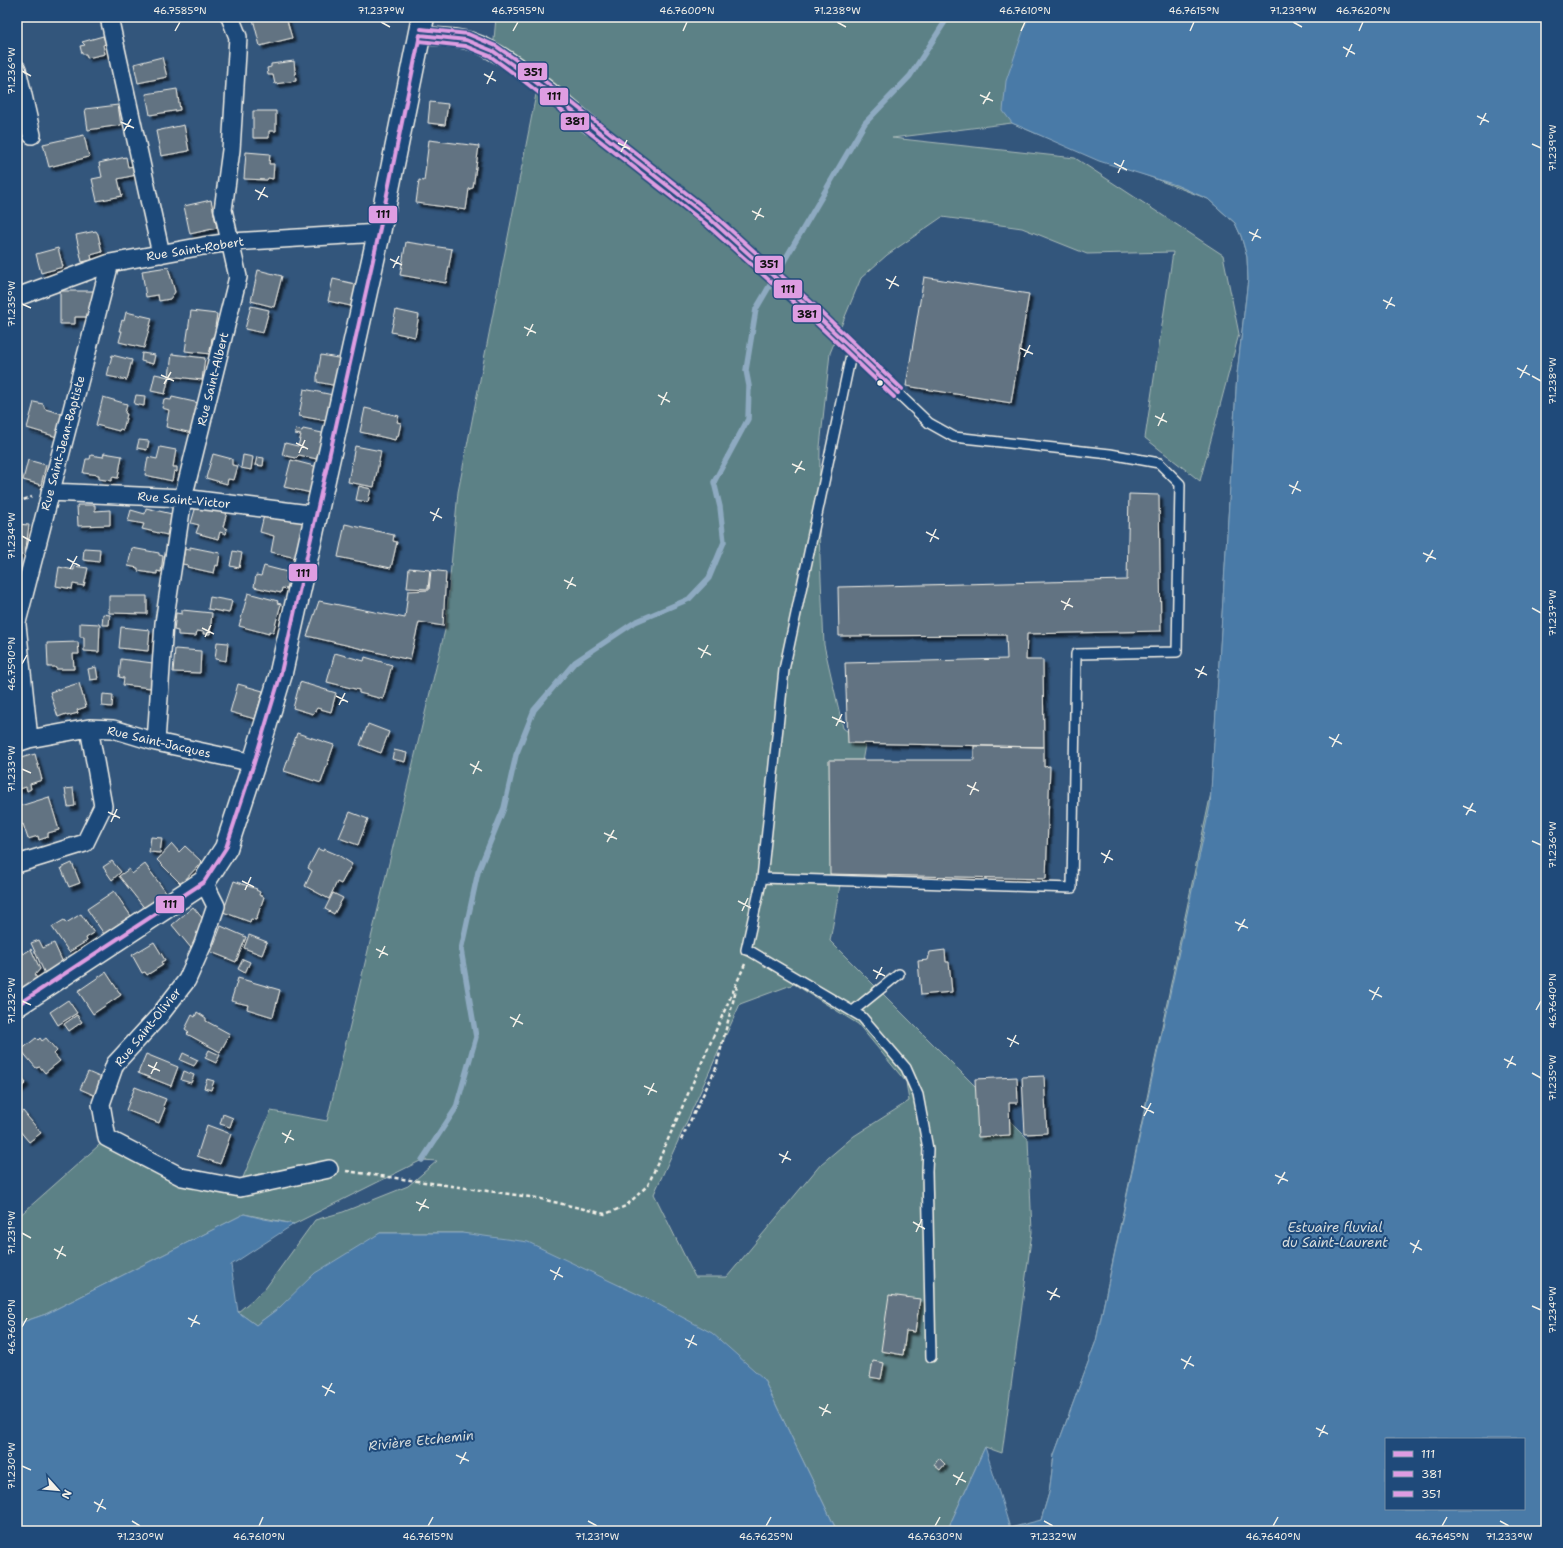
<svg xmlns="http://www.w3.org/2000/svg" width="1563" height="1548" font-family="'Shantell Sans',sans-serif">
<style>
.green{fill:#5c8186;stroke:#a8b9b7;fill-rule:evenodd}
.water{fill:#4a7aa7;stroke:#8eaac1;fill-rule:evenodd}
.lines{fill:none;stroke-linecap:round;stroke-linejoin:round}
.stream{stroke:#8eaac1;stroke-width:5.5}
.building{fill:#627382;stroke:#f4f1e8;filter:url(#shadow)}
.lane-casing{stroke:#f4f1e8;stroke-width:12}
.street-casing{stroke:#f4f1e8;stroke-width:20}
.secondary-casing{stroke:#f4f1e8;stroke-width:25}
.path{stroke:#f4f1e8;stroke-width:2.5;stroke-dasharray:4 3;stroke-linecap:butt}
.lane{stroke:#1f4a7a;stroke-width:9}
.street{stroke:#1f4a7a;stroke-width:17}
.secondary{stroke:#1f4a7a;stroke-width:22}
.bus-1-casing{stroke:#1f4a7a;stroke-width:7}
.bus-2-casing{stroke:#1f4a7a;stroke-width:7}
.bus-3-casing{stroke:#1f4a7a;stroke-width:7}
.bus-1{stroke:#de9de2;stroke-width:4}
.bus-2{stroke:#de9de2;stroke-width:4}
.bus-3{stroke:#de9de2;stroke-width:4}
.ticks{fill:none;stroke:#f4f1e8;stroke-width:1.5}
.bus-dot{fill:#f4f1e8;stroke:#1f4a7a;stroke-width:1.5}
.labels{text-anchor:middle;stroke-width:4;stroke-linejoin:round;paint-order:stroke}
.street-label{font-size:12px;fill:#f4f1e8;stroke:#1f4a7a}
.water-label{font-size:13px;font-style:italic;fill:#dadfde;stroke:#1f4a7a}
.line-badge{stroke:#1f4a7a;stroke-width:1.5}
.pale-badge-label{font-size:11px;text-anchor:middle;font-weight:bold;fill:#111}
.neatline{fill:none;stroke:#f4f1e8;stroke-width:1.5}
.ticks-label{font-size:10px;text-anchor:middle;fill:#f4f1e8}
</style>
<defs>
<filter id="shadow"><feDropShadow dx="3.5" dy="3.5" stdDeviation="1" flood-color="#0009"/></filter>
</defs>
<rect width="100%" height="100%" fill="#33567c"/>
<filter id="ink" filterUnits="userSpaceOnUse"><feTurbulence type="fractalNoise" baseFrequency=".025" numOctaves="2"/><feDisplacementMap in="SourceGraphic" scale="8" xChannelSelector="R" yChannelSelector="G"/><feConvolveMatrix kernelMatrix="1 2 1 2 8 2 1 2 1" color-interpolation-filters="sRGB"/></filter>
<g filter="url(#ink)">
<!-- green -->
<path class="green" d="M496 17H1546L1386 1439 1041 1520 1049 1493 1054 1455 1096 1341 1211 793 1237 374 1248 279 1247 257 1241 236 1235 223 1208 199 1035 133 1012 123 892 138 1075 158 1223 255 1239 334 1200 481 1145 438 1173 252 1087 254 1022 228 942 217 887 255 861 278 830 353 820 447 819 535 824 645 843 728 865 745 830 941 1028 1139 1032 1232 1002 1453 985 1447 947 1531H841L836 1529 763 1378 462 1233H380L256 1325 238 1312 265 1289 315 1220 343 1212 408 1186 437 1161 422 1160 294 1224 244 1214 46 1314 17 1324V1218L107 1138 182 1177 239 1187 271 1111 327 1121 445 630 458 492 538 84 493 51ZM794 984 858 1024 906 1082 909 1101 854 1136 821 1164 727 1277H695L654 1194 740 1004Z"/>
<!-- water -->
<path class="water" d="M1028 17H1546V1531H947L985 1447 1010 1528 1041 1520 1049 1493 1054 1455 1096 1341 1210 806 1237 374 1248 279 1247 257 1241 236 1235 223 1208 199 1176 185 1099 161 1012 123 1003 111 1006 81ZM1386 1439H1524V1509H1386Z
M244 1214 264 1219 294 1224 231 1265 238 1312 256 1325 280 1307 315 1273 380 1233H462L528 1242 652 1301 712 1333 763 1378 836 1529 841 1531H17V1324L46 1314Z"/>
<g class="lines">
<!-- stream -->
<path class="stream" d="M422 1160 456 1108 476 1037 461 950 478 872 504 808 516 755 534 710 575 662 635 622 689 599 709 578 724 542 720 507 714 482 748 419 749 386 746 370 756 309 865 123 910 76 948 17"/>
</g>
<!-- building -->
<path class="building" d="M261 17H286L292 38 260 46 253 19Z
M103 36 106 44 103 45 105 54 87 58 86 54H82L80 46 85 45 82 42Z
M162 57 167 77 138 83 134 64Z
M294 61 296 81 275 84 273 75H268L267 68 271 67V64Z
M177 89 180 110 150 115 146 94Z
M430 102 448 104 445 125 428 123Z
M118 105 121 125 88 130 85 109Z
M253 111H276V131H269V138H253Z
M184 125 189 151 161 156 156 131Z
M84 135 89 157 49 167 43 144Z
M429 140 479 146 473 188 469 189 466 210 416 203 419 180 424 181Z
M246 152 270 154 269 164H274L273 179 268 178 267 180 244 179Z
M126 157 128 167 134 166 136 175 118 179 122 196 97 201 92 179 102 177 99 163Z
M211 200 217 228 190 234 184 206Z
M96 231 98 234 102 252 91 255 92 260 82 262 76 235Z
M406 242 452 249 446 283 400 275Z
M58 248 63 267 41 273 36 254Z
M168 267 175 292 170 299 159 301 158 295 146 297 142 271Z
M258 270 282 276 274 307 251 301Z
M924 277 1029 294 1011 403 906 386Z
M333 279 360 285 355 307 328 301Z
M60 291H95V317H75V324H60Z
M251 306 269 310 263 333 245 329Z
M396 310 419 315 415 337 391 332Z
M191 311 217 314 215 327 218 329 216 337H212L210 354 185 351Z
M126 312 152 318 144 348 119 342 122 331H119L122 320 124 321Z
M142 353 155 355 153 364 141 361Z
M172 354 205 358 202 380 169 376Z
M112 355 132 360 127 380 107 376Z
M321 355 343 359 337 386 317 382V377Z
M155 374 169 377 165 394 151 391Z
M304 389 333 395 327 421 299 416Z
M136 395 145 396 144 406 134 404Z
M103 397 127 404 125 413 127 414 123 430 120 429 119 431 96 425Z
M172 397 199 403 192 433 166 427 169 410 162 408 164 399 171 400Z
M34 402 43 404 45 409 63 414 57 437 27 428Z
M365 408 399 416 397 422 401 423 398 437H396L395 440 360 432Z
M296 429 302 431 303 429 327 434 321 460 299 455 296 458 282 455 285 443 298 446 301 435 295 434Z
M139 440 149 441 147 450 137 448Z
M355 446 381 451 374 487 348 482Z
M160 447 176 450 173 467H177V472L174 471 172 481 145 475 148 457 157 459Z
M104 453 122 456 118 478 112 477V481L99 479V475L83 473 86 459H90L91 455 103 457Z
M213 454 232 459V465L238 466 234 480 228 479 227 484 206 478Z
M243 455 253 457 251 470 241 468Z
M257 457 264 458 263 466 255 465Z
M28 460 46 465 41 485 23 480Z
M291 460 318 467 311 493 284 487Z
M359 486 371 489 368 502 356 500Z
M1129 494 1159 495 1161 631 1027 634 1026 660H1043L1044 747 848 743 845 663 1007 659 1006 635 839 636 838 587 1127 580Z
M197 503 227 512 223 527 227 529 226 534 220 532 218 539 196 533 199 525 191 523Z
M77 505H95V511L110 510V525L78 526Z
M146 508 172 514 167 535 142 529 144 524 128 521 131 510 145 514Z
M265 511 305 521 296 558 271 552 274 536 260 532Z
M17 524 29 525 25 556 17 554Z
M345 524 394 535 393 541 397 542 391 568 338 557Z
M190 547 220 553 218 566 216 565 214 573 187 567 188 565 182 564 185 549 190 550Z
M84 548 100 549 99 562 83 560Z
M132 548 159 553V555L163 556 161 572 157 571V574L138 571V568L128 566Z
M233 551 242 553 239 568 230 566Z
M74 566 88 568 84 586 73 584 72 589 56 586 59 567 74 570Z
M264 566 287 572 286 579 289 580 287 589 282 588 281 593 254 587 256 575 261 576Z
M409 568 430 570 428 589 407 588Z
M431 570 446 572 443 626 419 622 410 660 307 636 319 601 405 618 408 591 429 590Z
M248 593 278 601 277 603 281 604 273 633 269 631V634L239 626Z
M109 596H147V614L109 613Z
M210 597 232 601 229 613 208 609Z
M182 610 212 613 210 634H203L204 632 197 631 196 636 178 635V631L174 630 176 613 182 614Z
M103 614 110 615 109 625H102Z
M80 623 100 624 99 652 84 651V637H80Z
M121 627 150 630 148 651 119 648Z
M78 642 79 654H73L74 669H56L55 667H48L47 643Z
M217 642 228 643 226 661 215 659Z
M175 649 201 651 200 673 173 672Z
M335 653 364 661 365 657 392 665 383 699 359 693V690L327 682Z
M121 659 153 663 151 688 123 685 124 678 119 677Z
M96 667 98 679 90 680 88 669Z
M300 682 336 693 331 712 317 708 313 714 293 708Z
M79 683 86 707 77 710 78 713 67 716 66 714 58 717 50 692Z
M238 684 263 691 255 719 230 712Z
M103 694 113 695 112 707 102 706Z
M368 724 389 732 381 753 360 745Z
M297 733 334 745 321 783 284 771Z
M974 746 1044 747V767L1050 766 1046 879 830 874 829 760H974Z
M394 750 407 753 405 762 392 759Z
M35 754 42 780 30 784 31 789 27 791 26 787 17 790V759Z
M73 788 75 806 68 807 65 789Z
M49 797 59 830 48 833V837L39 840 38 836 28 839 23 824 19 826 17 820V807Z
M350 812 368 819 358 845 339 838Z
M151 837 162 838 160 853 149 852Z
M172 844 179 852 185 846 202 862 181 884 157 860Z
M318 849 323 851 324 849 338 855 352 864 341 884 337 882 329 899 305 886 312 871 308 868Z
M112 861 121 872 112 880 103 867Z
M72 863 80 883 69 887 61 868Z
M145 864 167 894 146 910 119 876 129 869 132 874Z
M234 881 257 889 256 890 260 892 259 895 264 897 256 920 251 919 250 922 223 912Z
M114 891 131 916 104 934 87 909Z
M333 893 343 898 334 914 325 909Z
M193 907 204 920 191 948 172 925Z
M81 914 94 933 86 938 87 941 69 952 52 927 64 920 66 923Z
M221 926 246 937 236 962 211 952Z
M249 935 267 942 262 955 244 948Z
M39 940 43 948 54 943 65 967 46 976 31 943Z
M154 942 165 960 161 962 163 965 147 975 145 972 142 973 132 955Z
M31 949 40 969 35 975 38 980 17 993V953L21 951 23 954Z
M945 950 946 962H949L952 992 921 995 918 961 928 960 930 952Z
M243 959 250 962 245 973 238 969Z
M106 972 121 995 93 1014 78 991Z
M238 978 280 990 273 1017 247 1009 248 1005 231 1001Z
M68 1000 77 1013 58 1025 50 1012Z
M197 1012 206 1018V1021L230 1034 220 1052 187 1034 189 1032 185 1029 192 1015 195 1017Z
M77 1015 82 1022 69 1031 64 1024Z
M36 1038 38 1040 40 1038 42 1041 46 1038 57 1051 54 1054 60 1061 45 1073 40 1067 36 1068 21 1050Z
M209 1050 220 1055 216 1063 205 1058Z
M183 1053 198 1060 194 1066 180 1060Z
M146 1054 178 1067 171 1086 138 1073Z
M184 1071 194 1075 191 1083 181 1080Z
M88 1072 104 1079 96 1096 80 1089Z
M17 1073 26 1083 17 1091Z
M1044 1076 1047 1133 1025 1134 1022 1077Z
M1017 1077 1018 1103H1009L1010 1135 978 1137 975 1079Z
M207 1079 214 1081 211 1090 204 1088Z
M135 1087 166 1099 163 1106 165 1108 159 1123 126 1110Z
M23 1111 41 1133 29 1142 19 1130 17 1132V1116Z
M223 1114 233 1118 230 1127 220 1124Z
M207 1125 231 1134 220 1164 197 1156Z
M889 1295 920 1299 915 1332 906 1331 903 1355 881 1351Z
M873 1361 884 1363 881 1379 870 1377Z
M939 1458 945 1464 940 1470 934 1465Z"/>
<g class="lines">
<!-- lane casing -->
<g class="lane-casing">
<path id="lane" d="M591 126 710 219 810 309 929 423 954 437 1110 454 1159 463 1180 484 1177 652 1076 654 1072 888 762 878
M852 350 784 670 762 878 746 950 750 951 862 1017 906 1068 918 1095 928 1149 927 1171 931 1357
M853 1011 899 974"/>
</g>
<!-- street casing -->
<g class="street-casing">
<path id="street" d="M109 17 161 254
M420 35C435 37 451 36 466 40 504 49 559 100 591 126
M17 69 32 135
M17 297 110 263 203 246 231 242 379 233
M50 492 183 498 317 515
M17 622 110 263
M17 625 29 739
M156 742 164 623 183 498 238 277 223 210 231 150 238 37 230 17
M17 743 29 739 89 728 113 729 156 742 254 763
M17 864 85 843 103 806 89 728
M204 882 216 906 203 944 187 980 159 1016 115 1064 101 1104 107 1138 182 1177 240 1188 329 1169"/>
</g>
<!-- secondary casing -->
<g class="secondary-casing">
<path id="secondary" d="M17 1005 204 882 226 848 254 763 280 677 379 233 423 17"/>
</g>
<!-- path -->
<path class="path" d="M17 502 32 497
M681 1140 716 1068 737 986
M346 1171 537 1198 605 1214 626 1206 648 1185 745 964"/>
<!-- lane -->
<use href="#lane" class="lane"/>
<!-- street -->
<use href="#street" class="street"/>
<!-- secondary -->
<use href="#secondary" class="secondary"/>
<!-- bus-1 casing -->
<g class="bus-1-casing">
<path id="bus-1" d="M420 35 466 40 493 51 524 73 710 219 810 309 898 393
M17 1005 204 882 226 848 254 763 280 677 379 233 420 35"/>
</g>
<!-- bus-2 casing -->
<g class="bus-2-casing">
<path id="bus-2" d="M419 41 465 46 490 56 520 78 706 224 806 313 894 397"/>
</g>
<!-- bus-3 casing -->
<g class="bus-3-casing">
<path id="bus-3" d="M421 29 468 34 496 46 528 68 714 215 814 305 902 389"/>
</g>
<!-- bus-1 -->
<use href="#bus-1" class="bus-1"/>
<!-- bus-2 -->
<use href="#bus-2" class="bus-2"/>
<!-- bus-3 -->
<use href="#bus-3" class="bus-3"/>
</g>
</g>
<!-- ticks -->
<path class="ticks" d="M381 22 390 27M837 22 846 27M1293 22 1302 27M175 31 180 22M513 31 518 22M683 31 687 22M1021 31 1025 22M1190 31 1194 22M1359 31 1363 22M1343 47 1355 54M1346 57 1352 44M22 71 31 76M484 74 496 81M487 84 493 71M980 95 993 101M983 104 990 92M1477 116 1489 122M121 122 134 128M1480 125 1486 113M124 131 131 119M618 143 630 149M1532 144 1541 148M621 152 627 140M1114 163 1127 170M1118 173 1124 160M255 190 268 197M258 200 265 187M752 211 764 217M755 220 761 208M1249 232 1261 238M1252 241 1258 229M390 259 402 265M393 268 399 256M886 279 899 286M889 289 896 276M1383 300 1395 306M22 304 31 308M1386 309 1392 297M524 327 536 333M527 336 533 324M1020 348 1033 354M1024 357 1030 345M1517 368 1530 375M161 375 174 381M1532 376 1541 381M1520 378 1527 365M164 384 171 372M658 395 670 402M661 405 667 392M1155 416 1167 422M1158 426 1164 413M296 443 308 449M299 453 305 440M792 464 805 470M795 473 802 461M1289 485 1301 491M1292 494 1298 481M430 512 442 518M433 521 439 508M926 532 939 539M22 536 31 541M930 542 936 529M1423 553 1436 559M67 559 80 566M1426 562 1433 550M70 569 77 556M564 580 576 586M567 589 573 577M1061 601 1073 607M1532 608 1541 613M1064 610 1070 598M202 628 214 634M205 637 211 625M698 648 711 655M701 658 708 645M22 664 27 655M1195 669 1207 675M1198 678 1204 666M336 696 348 702M339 705 345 693M832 717 845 723M836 726 842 714M1329 737 1342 744M1332 747 1339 734M470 764 482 771M22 769 31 773M473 774 479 761M967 785 979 791M970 795 976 782M1463 806 1476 812M108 812 120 818M1466 815 1473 803M111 822 117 809M604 833 617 839M1532 841 1541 845M607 842 614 830M1101 853 1113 860M1104 863 1110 850M242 881 254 887M245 890 251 877M738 901 751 908M742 911 748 898M1235 922 1248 928M1238 931 1245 919M376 949 388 955M379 958 385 946M873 970 885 976M876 979 882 967M1369 990 1382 997M1372 1000 1379 987M22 1001 31 1005M1536 1010 1541 1001M510 1017 523 1024M513 1027 520 1014M1007 1038 1019 1044M1010 1047 1016 1035M1504 1059 1516 1065M148 1065 160 1071M1507 1068 1513 1056M1532 1073 1541 1078M151 1074 157 1062M644 1086 657 1092M648 1095 654 1083M1141 1106 1154 1113M1144 1116 1151 1103M282 1133 294 1140M285 1143 291 1130M779 1154 791 1160M782 1163 788 1151M1275 1175 1288 1181M1278 1184 1285 1172M416 1202 429 1208M419 1211 426 1199M913 1222 925 1229M916 1232 922 1219M22 1233 31 1238M1410 1243 1422 1250M54 1249 66 1256M1413 1253 1419 1240M57 1259 63 1246M550 1270 563 1277M554 1280 560 1267M1047 1291 1060 1297M1050 1300 1057 1288M1532 1306 1541 1310M188 1318 200 1324M22 1327 27 1318M191 1327 197 1315M685 1339 697 1345M688 1348 694 1335M1181 1359 1194 1366M1184 1369 1191 1356M322 1386 335 1393M325 1396 332 1383M819 1407 831 1413M822 1416 828 1404M1316 1428 1328 1434M1319 1437 1325 1425M456 1455 469 1461M460 1464 466 1452M22 1466 31 1470M953 1475 966 1482M956 1485 963 1472M94 1502 106 1509M97 1512 103 1499M132 1521 140 1526M588 1521 597 1526M1044 1521 1053 1526M1500 1521 1509 1526M259 1526 263 1517M428 1526 433 1517M766 1526 771 1517M935 1526 940 1517M1273 1526 1278 1517M1442 1526 1447 1517"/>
<!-- markers -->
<circle class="bus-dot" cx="880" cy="383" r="3.5"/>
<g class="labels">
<!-- street labels -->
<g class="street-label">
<text transform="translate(195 249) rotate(-9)" y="4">Rue Saint-Robert</text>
<text transform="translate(213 379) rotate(-76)" y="4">Rue Saint-Albert</text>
<text transform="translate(63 443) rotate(-75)" y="4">Rue Saint-Jean-Baptiste</text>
<text transform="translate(184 500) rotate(5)" y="4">Rue Saint-Victor</text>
<text transform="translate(159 742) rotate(13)" y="4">Rue Saint-Jacques</text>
<text transform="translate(148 1027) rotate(-51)" y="4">Rue Saint-Olivier</text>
</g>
<!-- water labels -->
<g class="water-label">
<text x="1335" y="1232">Estuaire fluvial<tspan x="1335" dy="15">du Saint-Laurent</tspan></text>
<text transform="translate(421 1440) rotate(-6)" y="5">Rivière Etchemin</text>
</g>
</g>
<g class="line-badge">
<rect x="517" y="62" width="31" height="19" rx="4" fill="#de9de2"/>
<rect x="539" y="87" width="30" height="19" rx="4" fill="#de9de2"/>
<rect x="560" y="112" width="30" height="19" rx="4" fill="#de9de2"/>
<rect x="368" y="205" width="30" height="19" rx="4" fill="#de9de2"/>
<rect x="754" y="255" width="30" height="19" rx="4" fill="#de9de2"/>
<rect x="773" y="279" width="30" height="20" rx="4" fill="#de9de2"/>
<rect x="792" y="304" width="30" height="19" rx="4" fill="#de9de2"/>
<rect x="288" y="563" width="30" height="19" rx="4" fill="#de9de2"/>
<rect x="155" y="895" width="30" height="19" rx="4" fill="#de9de2"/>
</g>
<g class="pale-badge-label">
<text x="533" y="76">351</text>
<text x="554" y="100">111</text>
<text x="575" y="125">381</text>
<text x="383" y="218">111</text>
<text x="769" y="268">351</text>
<text x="788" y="293">111</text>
<text x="807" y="318">381</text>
<text x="303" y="577">111</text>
<text x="170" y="908">111</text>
</g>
<!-- margin -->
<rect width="1563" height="1548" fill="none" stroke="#1f4a7a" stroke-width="44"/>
<!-- legend -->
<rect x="1385" y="1438" width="140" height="72" fill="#1f4a7a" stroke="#748da6"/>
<rect x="1393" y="1451" width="20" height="6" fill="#de9de2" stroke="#748da6"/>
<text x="1421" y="1458" font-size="12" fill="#f4f1e8">111</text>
<rect x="1393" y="1471" width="20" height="6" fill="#de9de2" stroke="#748da6"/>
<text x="1421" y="1478" font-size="12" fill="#f4f1e8">381</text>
<rect x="1393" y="1491" width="20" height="6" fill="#de9de2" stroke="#748da6"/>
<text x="1421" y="1498" font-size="12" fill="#f4f1e8">351</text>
<!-- north arrow -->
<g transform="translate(58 1490) rotate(117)" stroke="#1f4a7a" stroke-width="3" paint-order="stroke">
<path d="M0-3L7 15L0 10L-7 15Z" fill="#f4f1e8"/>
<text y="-6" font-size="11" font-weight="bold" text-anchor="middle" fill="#f4f1e8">N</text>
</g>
<rect x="22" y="22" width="1519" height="1504" class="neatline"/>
<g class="ticks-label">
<text x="180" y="14">46.7585°N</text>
<text x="381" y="14">71.237°W</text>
<text x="518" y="14">46.7595°N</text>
<text x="687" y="14">46.7600°N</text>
<text x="837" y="14">71.238°W</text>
<text x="1025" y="14">46.7610°N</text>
<text x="1194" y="14">46.7615°N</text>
<text x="1293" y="14">71.239°W</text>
<text x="1363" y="14">46.7620°N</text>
<text transform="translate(11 71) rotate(-90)" y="4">71.236°W</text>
<text transform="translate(1552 148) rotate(-90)" y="4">71.239°W</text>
<text transform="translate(11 304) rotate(-90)" y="4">71.235°W</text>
<text transform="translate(1552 381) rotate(-90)" y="4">71.238°W</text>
<text transform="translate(11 536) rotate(-90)" y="4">71.234°W</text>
<text transform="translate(1552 613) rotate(-90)" y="4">71.237°W</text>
<text transform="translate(11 664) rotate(-90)" y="4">46.7590°N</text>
<text transform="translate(11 769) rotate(-90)" y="4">71.233°W</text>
<text transform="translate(1552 845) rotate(-90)" y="4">71.236°W</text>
<text transform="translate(1552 1001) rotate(-90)" y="4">46.7640°N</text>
<text transform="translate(11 1001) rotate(-90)" y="4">71.232°W</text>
<text transform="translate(1552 1078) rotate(-90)" y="4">71.235°W</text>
<text transform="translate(11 1233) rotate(-90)" y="4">71.231°W</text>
<text transform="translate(1552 1310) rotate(-90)" y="4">71.234°W</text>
<text transform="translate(11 1327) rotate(-90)" y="4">46.7600°N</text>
<text transform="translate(11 1466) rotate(-90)" y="4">71.230°W</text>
<text x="140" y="1540">71.230°W</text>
<text x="259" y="1540">46.7610°N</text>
<text x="428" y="1540">46.7615°N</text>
<text x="597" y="1540">71.231°W</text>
<text x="766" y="1540">46.7625°N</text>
<text x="935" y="1540">46.7630°N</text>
<text x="1053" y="1540">71.232°W</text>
<text x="1273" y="1540">46.7640°N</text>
<text x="1442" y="1540">46.7645°N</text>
<text x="1509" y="1540">71.233°W</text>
</g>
</svg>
